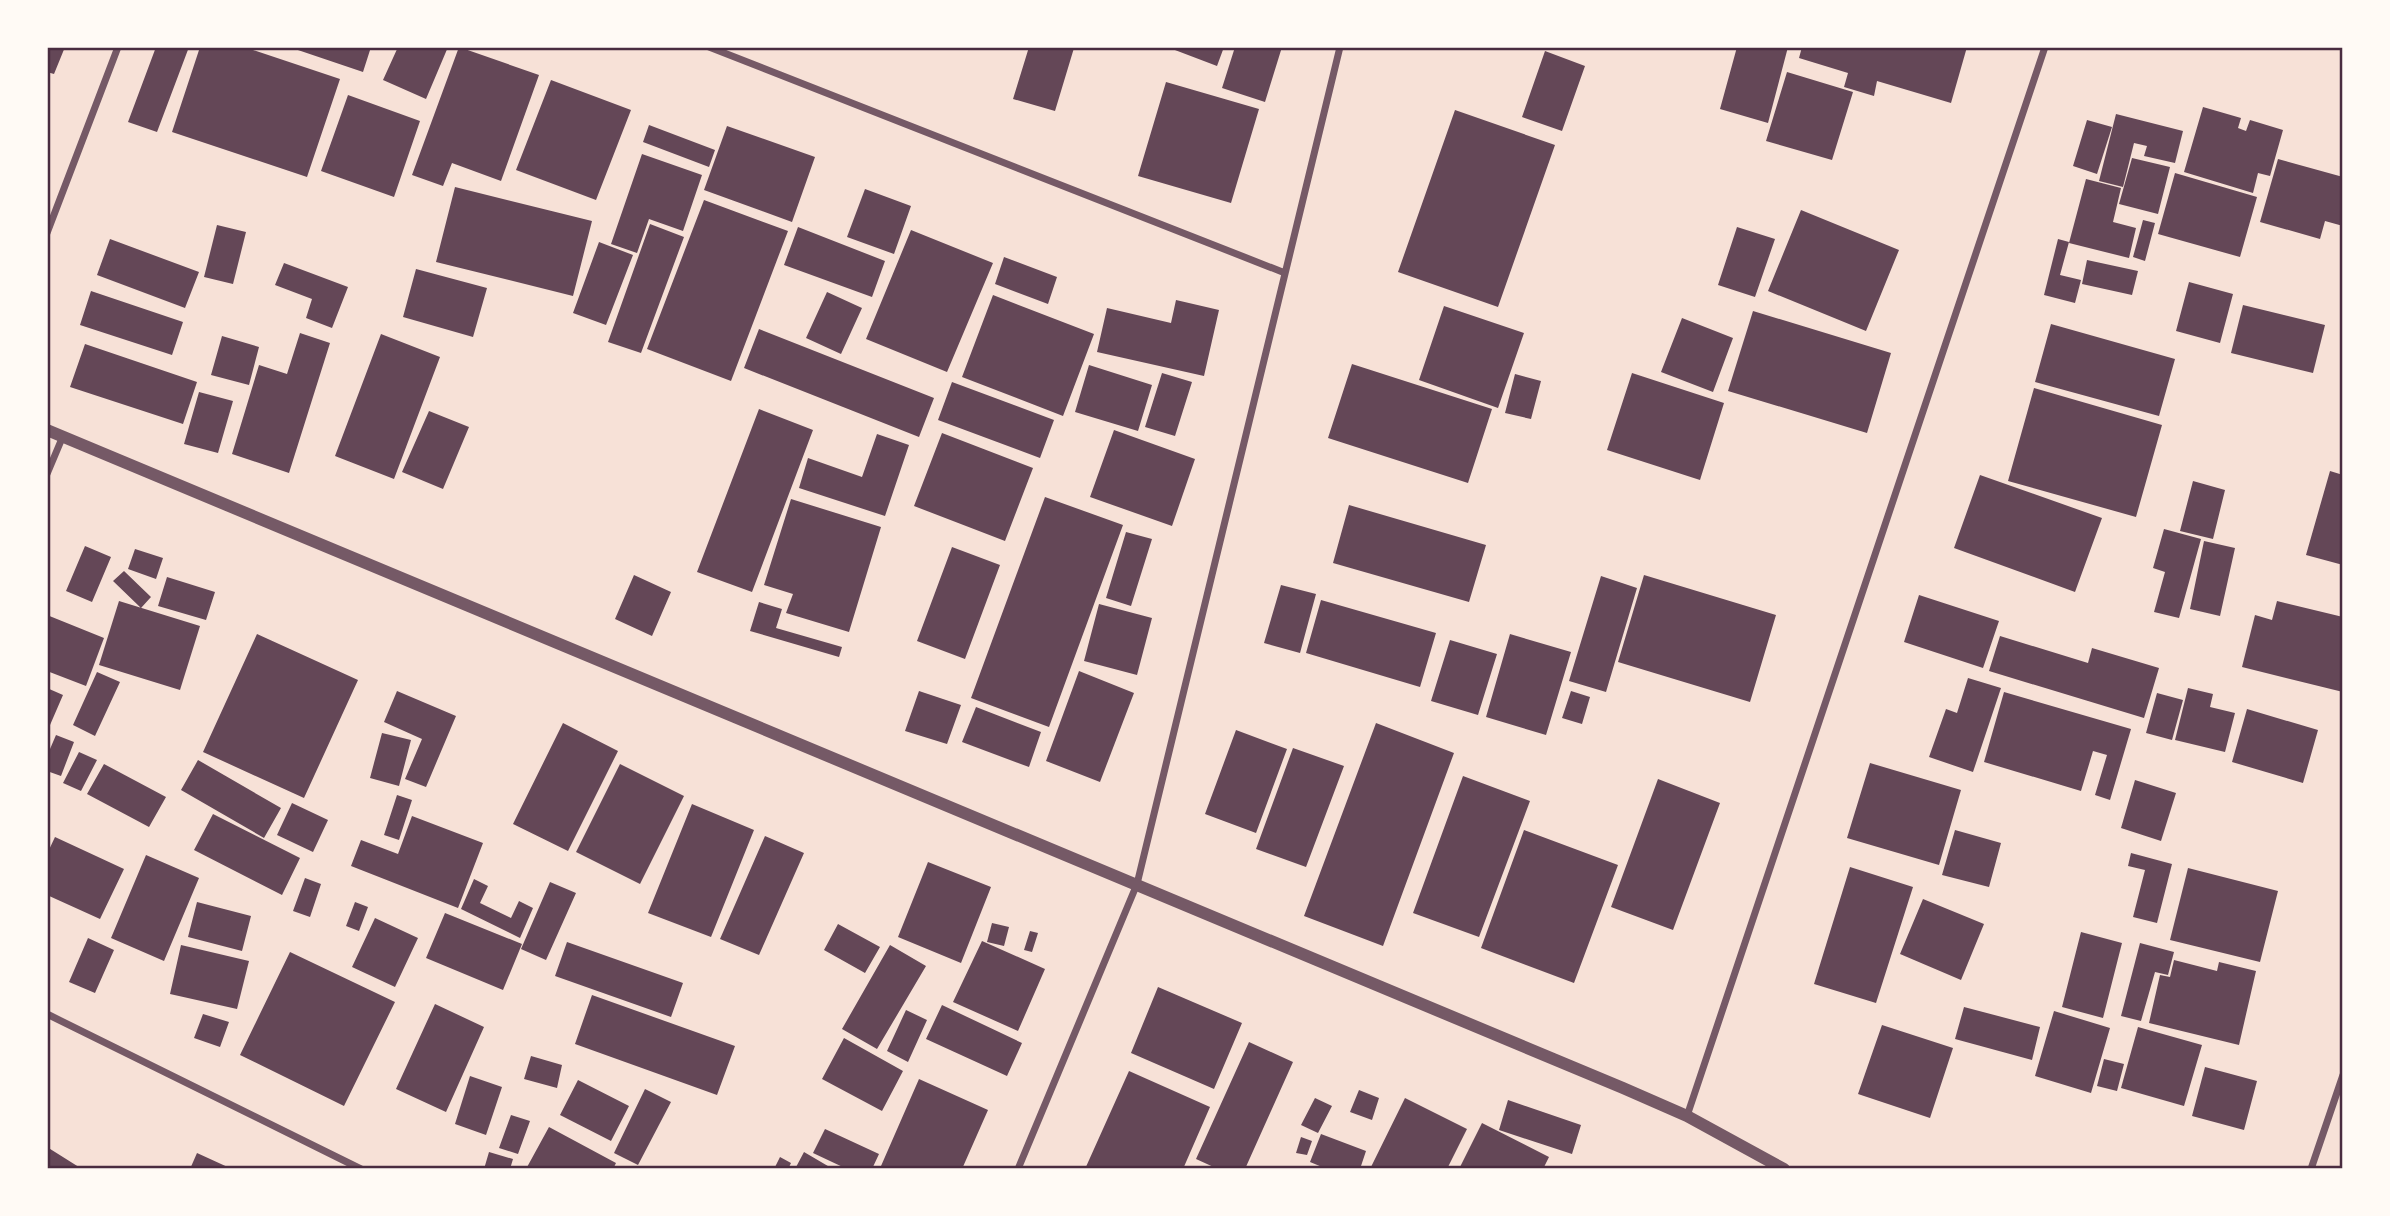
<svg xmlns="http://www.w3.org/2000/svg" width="2390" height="1216" font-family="Inter,sans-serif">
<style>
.building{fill:#644757}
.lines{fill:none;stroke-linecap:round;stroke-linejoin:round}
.minor{stroke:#755966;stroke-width:7}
.tertiary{stroke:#755966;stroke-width:12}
.neatline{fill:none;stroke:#4a2c40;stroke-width:2.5}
</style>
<rect width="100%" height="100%" fill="#f7e1d7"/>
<!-- building -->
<path class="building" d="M47 47H65L54 74 47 72Z
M156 47H189L157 132 128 122Z
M200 47H244L340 79 307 177 172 132Z
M289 47H371L363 72Z
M398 47H448L426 99 383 80Z
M459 47 539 75 501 181 452 163 443 186 412 175Z
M1029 47 1074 48 1055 111 1013 99Z
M1167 47H1224L1217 66Z
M1235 47H1282L1265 102 1222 88Z
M1737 47H1788L1768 123 1720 109Z
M1802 47H1967L1951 103 1877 81 1874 96 1844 87 1848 73 1799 58Z
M1545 51 1585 66 1562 131 1522 117Z
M1787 72 1853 92 1832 160 1766 141Z
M551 80 631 110 596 200 516 170Z
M1166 82 1259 109 1231 203 1138 176Z
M348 95 420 121 394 197 321 171Z
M2203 107 2241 118 2238 128 2246 131 2250 120 2283 130 2270 176 2258 173 2253 193 2184 172Z
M1455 110 1555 145 1498 307 1398 272Z
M2116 114 2183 131 2175 163 2144 156 2147 146 2134 143 2123 187 2099 181Z
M2087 120 2112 127 2097 174 2073 166Z
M649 125 715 150 709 167 643 142Z
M727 126 815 157 792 222 704 190Z
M642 154 702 175 683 231 649 219 637 253 611 244Z
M2132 158 2170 167 2158 214 2119 204Z
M2278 159 2343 177V226L2325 221 2320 239 2260 222Z
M2175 173 2257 197 2240 257 2158 234Z
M2086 179 2121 188 2113 222 2136 228 2129 258 2069 243Z
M455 187 592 221 573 296 436 262Z
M865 189 911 206 894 254 847 237Z
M704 200 788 231 731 381 647 349Z
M1801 210 1899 250 1866 331 1768 291Z
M2143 220 2155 223 2145 261 2133 257Z
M650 224 684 237 641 353 608 342Z
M217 225 246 232 233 284 204 277Z
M798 227 885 261 872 297 784 265Z
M1737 227 1775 239 1755 297 1718 285Z
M911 230 993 263 947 372 866 339Z
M110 239 199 272 185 308 97 275Z
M2058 239 2069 242 2060 275 2081 280 2075 303 2044 295Z
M599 242 633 255 606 325 573 313Z
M1004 257 1057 277 1048 304 995 284Z
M2087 260 2138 271 2132 295 2082 284Z
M284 263 348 287 332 328 306 318 312 299 275 285Z
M416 269 487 288 473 337 403 317Z
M2189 282 2233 294 2220 343 2176 331Z
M91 291 183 322 172 355 80 325Z
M827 292 862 308 841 354 806 338Z
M993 295 1094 334 1063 416 962 377Z
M1176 300 1219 310 1204 376 1097 352 1107 308 1171 323Z
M2243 305 2325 325 2313 373 2231 353Z
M1444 306 1524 333 1498 408 1419 380Z
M1753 311 1891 353 1867 433 1728 391Z
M1682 318 1733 338 1713 392 1661 372Z
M2051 324 2175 359 2159 416 2035 382Z
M759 329 934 398 919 437 744 368Z
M300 333 330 343 289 473 232 454 259 365 287 374Z
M381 334 440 357 394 479 335 456Z
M222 336 259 347 249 385 211 375Z
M85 344 197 382 183 424 70 387Z
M1352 364 1492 409 1468 483 1328 438Z
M1089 365 1152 385 1138 431 1075 412Z
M1162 373 1192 382 1175 436 1145 427Z
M1632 373 1724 403 1700 480 1607 450Z
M1515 374 1541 381 1531 419 1505 413Z
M952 382 1054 420 1040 458 938 420Z
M2034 388 2162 425 2136 517 2008 481Z
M199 392 233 401 218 453 184 444Z
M759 409 813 430 752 592 697 572Z
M429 411 469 427 443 489 402 472Z
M1114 430 1195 459 1172 526 1090 497Z
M942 433 1033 468 1005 541 914 506Z
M877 434 909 445 885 516 799 488 808 458 862 477Z
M2330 471 2343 475V565L2306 555Z
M1980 475 2102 518 2075 592 1954 548Z
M2193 481 2225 490 2213 539 2180 531Z
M1045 497 1123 525 1049 727 971 698Z
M791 499 881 527 849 632 786 613 793 594 764 585Z
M1349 505 1486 545 1469 602 1333 563Z
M2164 529 2201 539 2179 618 2154 612 2165 572 2153 568Z
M1126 532 1152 539 1131 606 1106 598Z
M2204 541 2235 548 2220 616 2190 609Z
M85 546 111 557 92 602 66 591Z
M952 547 1000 565 965 659 917 641Z
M135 549 163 558 156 579 128 569Z
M124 571 151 597 141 608 113 581Z
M634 575 671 592 652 636 615 619Z
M1644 575 1776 615 1750 702 1618 662Z
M1601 576 1637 588 1606 692 1569 681Z
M167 577 215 592 206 620 158 606Z
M1281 585 1316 594 1300 653 1264 643Z
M1919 595 1999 621 1983 668 1904 642Z
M1321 600 1436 633 1420 687 1306 653Z
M119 601 200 626 180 690 99 665Z
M2277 601 2343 617V692L2242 667 2255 615 2272 620Z
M759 602 782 609 776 628 842 647 839 657 750 631Z
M1099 604 1152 618 1137 675 1084 661Z
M47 615 104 638 86 686 47 671Z
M257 634 358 680 304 798 203 752Z
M1510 634 1571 652 1546 735 1486 717Z
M2000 636 2088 663 2092 648 2159 668 2144 718 1989 671Z
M1450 640 1497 654 1478 715 1431 701Z
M1079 671 1134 693 1100 782 1046 761Z
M97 672 120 682 95 736 73 725Z
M1968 678 2001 688 1973 772 1929 757 1946 709 1957 713Z
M47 688 63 695 47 732Z
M2188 688 2213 694 2210 707 2235 713 2225 752 2175 740Z
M397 691 456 716 426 787 405 779 422 739 384 722Z
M919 691 961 705 947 744 905 731Z
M1571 691 1590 697 1582 724 1562 718Z
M2004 692 2131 729 2110 800 2095 795 2107 755 2093 751 2081 791 1984 762Z
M2157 693 2183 700 2172 740 2146 733Z
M976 707 1041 732 1029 767 962 742Z
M2247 709 2318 730 2303 783 2232 762Z
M563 723 618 751 568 851 513 824Z
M1376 723 1454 753 1383 946 1304 916Z
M1236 730 1287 749 1256 833 1205 814Z
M382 733 411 740 399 786 370 778Z
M56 735 74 742 61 776 47 771V756Z
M1293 748 1344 766 1306 867 1256 849Z
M79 752 97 760 81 791 63 783Z
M198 760 281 808 264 838 181 790Z
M1870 763 1961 790 1939 865 1847 838Z
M104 764 166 797 149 827 87 794Z
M620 764 684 796 640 884 576 852Z
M1463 776 1530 801 1479 937 1413 913Z
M1658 779 1720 803 1673 930 1611 907Z
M2135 780 2176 793 2161 841 2121 828Z
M397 795 412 800 399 840 384 835Z
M292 803 328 820 313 852 277 835Z
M692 804 754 830 711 937 648 913Z
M213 814 300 858 282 895 194 850Z
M412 816 483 843 458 908 351 866 361 840 398 854Z
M1524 830 1618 865 1574 983 1481 948Z
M1955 830 2001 843 1989 887 1942 875Z
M765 836 804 853 759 955 720 939Z
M55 837 124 869 100 919 47 895V854Z
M2131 853 2172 864 2157 923 2133 917 2145 870 2128 866Z
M146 855 199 878 164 961 111 938Z
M928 862 991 887 961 963 898 937Z
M1850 867 1913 887 1876 1003 1814 984Z
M2188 868 2278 891 2260 962 2170 940Z
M305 878 321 884 310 917 293 911Z
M474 879 488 886 480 903 511 918 519 901 533 908 520 938 461 909Z
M550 882 576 893 546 960 521 949Z
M1923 899 1984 924 1961 980 1900 954Z
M197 902 251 916 242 951 188 937Z
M355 902 368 907 359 931 346 926Z
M445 913 522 944 503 990 426 958Z
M375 918 418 938 395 987 352 967Z
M992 923 1009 927 1004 946 987 942Z
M838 924 880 947 865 973 824 950Z
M1030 931 1038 933 1032 952 1024 950Z
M2081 932 2122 943 2103 1018 2062 1007Z
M88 938 114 950 95 993 69 982Z
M982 941 1045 969 1018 1031 953 1002Z
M567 942 683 983 671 1017 555 976Z
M2140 943 2174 952 2168 975 2155 972 2141 1021 2121 1016Z
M181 945 249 961 237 1009 170 994Z
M890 945 926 966 877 1049 842 1029Z
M290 952 395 1002 344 1106 240 1055Z
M2174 960 2217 971 2219 962 2256 971 2239 1045 2149 1023 2160 975 2170 977Z
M1158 987 1242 1023 1214 1089 1131 1053Z
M592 995 735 1046 717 1095 575 1044Z
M435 1004 484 1027 446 1112 396 1089Z
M942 1005 1022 1043 1007 1076 926 1039Z
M1964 1007 2040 1027 2032 1060 1955 1039Z
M906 1010 927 1020 908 1062 887 1051Z
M2054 1011 2110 1028 2091 1093 2035 1076Z
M203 1014 229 1022 220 1047 194 1038Z
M1882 1025 1953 1048 1930 1118 1858 1094Z
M2138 1027 2202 1045 2184 1106 2121 1088Z
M844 1038 903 1071 882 1111 822 1079Z
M1249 1042 1293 1062 1245 1169H1218L1196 1159Z
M531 1056 562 1065 557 1088 524 1079Z
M2104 1059 2124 1064 2117 1091 2097 1086Z
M2205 1067 2257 1081 2244 1130 2192 1116Z
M1129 1071 1210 1107 1183 1169H1085Z
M470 1076 502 1087 486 1135 455 1124Z
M919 1079 988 1110 962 1169H887L881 1166Z
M578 1080 629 1106 611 1141 560 1115Z
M645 1089 671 1102 638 1165 614 1153Z
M1359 1090 1379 1098 1372 1120 1350 1112Z
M1315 1098 1332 1106 1318 1133 1301 1125Z
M1405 1098 1467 1129 1447 1169H1370Z
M1508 1100 1581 1125 1572 1154 1499 1130Z
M511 1115 530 1121 518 1154 499 1148Z
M1482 1123 1549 1157 1543 1169H1459Z
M549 1127 616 1163 613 1169H526Z
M825 1129 879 1154 872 1169H847L813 1153Z
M1321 1134 1366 1151 1360 1169H1327L1310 1162Z
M1301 1137 1312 1141 1307 1155 1296 1153Z
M47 1147 82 1169H47Z
M489 1152 513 1159 510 1169H484Z
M804 1152 833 1169H795Z
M197 1153 232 1169H190Z
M780 1157 791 1163 788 1169H774Z"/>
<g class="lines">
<!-- minor -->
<path class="minor" d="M709 47 1285 273
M47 233 118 47
M47 474 63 436
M47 1014 361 1169
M1687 1116 2045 47
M1018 1169 1137 884 1340 47
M2311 1169 2343 1075"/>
<!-- tertiary -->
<path class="tertiary" d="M47 430 1623 1088 1687 1116 1784 1169"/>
</g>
<!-- border -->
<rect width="2390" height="1216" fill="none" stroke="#fffaf5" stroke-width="98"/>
<rect x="49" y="49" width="2292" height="1118" class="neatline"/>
</svg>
